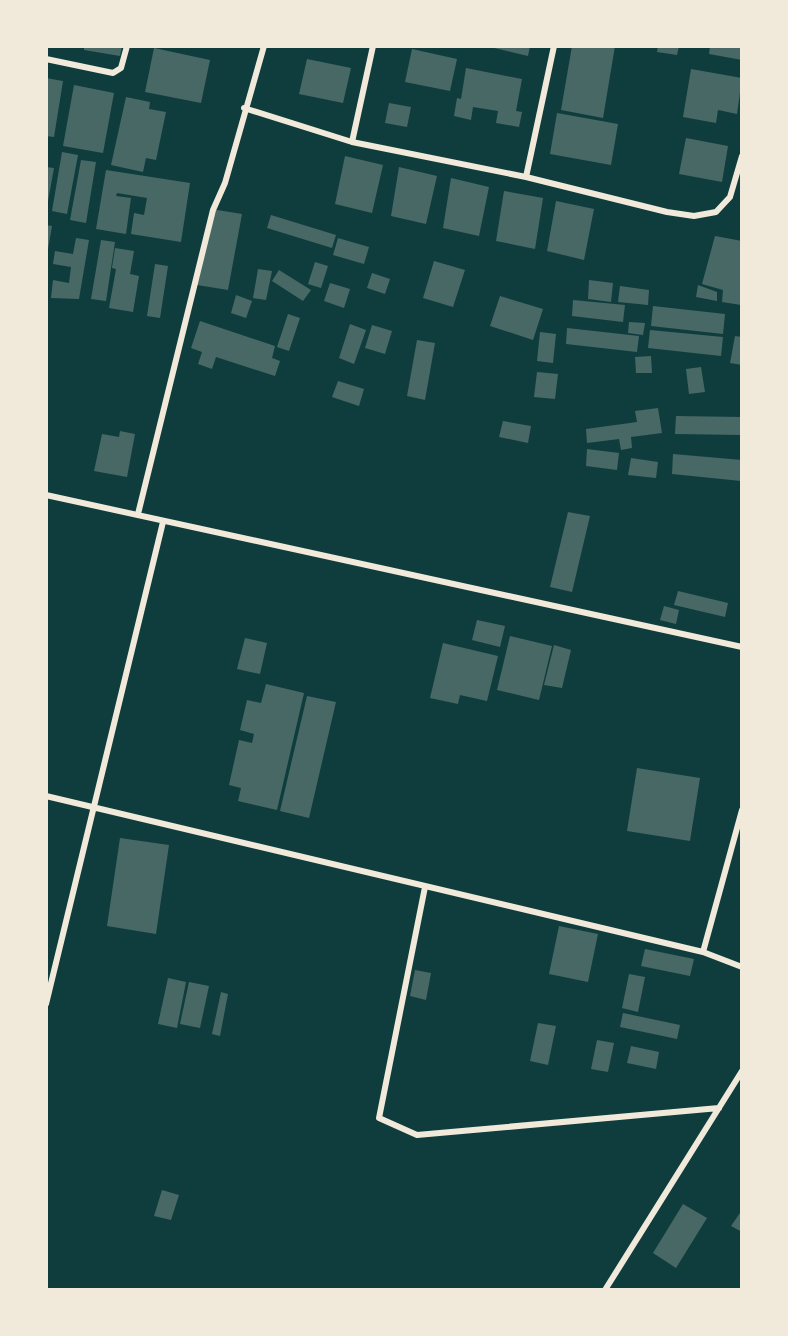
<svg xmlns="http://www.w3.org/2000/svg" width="788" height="1336" font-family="Raleway,sans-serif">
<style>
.building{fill:#486865}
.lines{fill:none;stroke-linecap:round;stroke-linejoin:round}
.minor{stroke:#f1e9da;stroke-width:6}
</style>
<rect width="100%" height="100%" fill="#0f3d3e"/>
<!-- building -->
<path class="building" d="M84 46H122L120 56 84 50Z
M486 46H530L528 56Z
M572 46H615L603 118 561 110Z
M658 46H679L677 55 657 52Z
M710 46H742V60L709 54Z
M154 48 210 60 201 103 145 92Z
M412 49 457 59 450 91 405 82Z
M307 59 351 68 343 103 299 94Z
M466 68 522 79 516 111 522 112 519 127 496 123 498 111 473 107 471 120 454 116 457 98 461 99Z
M691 69 742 78 737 114 718 110 716 123 683 117Z
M46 78 63 81 54 137 46 136Z
M74 85 114 93 103 153 63 146Z
M126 97 150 102 149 109 166 112 156 160 146 158 143 172 111 165Z
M389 103 411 107 407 127 385 123Z
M557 113 618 124 611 165 550 154Z
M686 138 728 146 722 182 679 174Z
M62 152 78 155 67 214 52 211Z
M345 156 383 165 372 213 335 204Z
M81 160 96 162 86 223 70 220Z
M46 167 54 168 48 201 46 200Z
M399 167 437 176 426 224 391 216Z
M106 170 190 183 181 242 131 234 134 213 144 215 147 198 117 193 116 196 131 198 126 234 96 229Z
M451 178 489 187 479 236 443 228Z
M504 191 543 198 535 249 496 241Z
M556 201 594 209 584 260 547 251Z
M211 209 242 214 228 290 197 285Z
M271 215 336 235 332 248 267 228Z
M46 225 52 226 48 249H46Z
M715 236 742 241 741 305 722 302 723 290 702 284Z
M76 238 89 240 79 299 51 298 53 280 69 283 71 267 53 264 55 251 73 254Z
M338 238 369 247 364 264 333 255Z
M101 240 115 242 106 301 91 299Z
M115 248 134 251 130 274 139 276 133 312 109 308 116 269 112 268Z
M434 261 465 270 453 307 423 298Z
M315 262 328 266 321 288 308 284Z
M155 264 168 266 160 318 147 316Z
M258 269 272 271 266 300 253 298Z
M279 270 311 290 303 301 272 281Z
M372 273 390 279 385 294 367 288Z
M589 280 613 283 611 302 588 299Z
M330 283 350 289 344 308 324 301Z
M698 285 717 292V301L696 297Z
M620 286 649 290 648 305 618 302Z
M236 295 252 301 246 318 231 313Z
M500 296 543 309 533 340 490 326Z
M573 300 625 305 623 322 572 316Z
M653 306 725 314 723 334 651 326Z
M288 314 300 318 289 351 277 347Z
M200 321 275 346 272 358 280 361 275 376 216 357 212 369 198 364 202 352 191 348Z
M629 322 645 323 643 335 628 333Z
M350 324 366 330 354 364 339 358Z
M372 325 392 331 385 354 365 348Z
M567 328 639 336 637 352 566 344Z
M650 330 723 337 721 356 648 348Z
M540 332 556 334 553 363 537 361Z
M735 336 742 337V365L730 363Z
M417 340 435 343 425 400 407 396Z
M651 356 652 373H636L635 357Z
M701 367 705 392 689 394 686 369Z
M537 372 558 374 555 399 534 397Z
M338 381 364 389 359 406 332 397Z
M658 408 662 433 631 437 632 448 621 450 619 439 587 443 586 429 637 422 635 411Z
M676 416 742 417V435L675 434Z
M503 421 531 426 528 443 499 437Z
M120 431 135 434 127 477 94 471 102 434 119 437Z
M587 449 619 453 617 470 586 466Z
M673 454 742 460 741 481 672 474Z
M631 458 658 462 656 478 628 475Z
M568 512 590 516 572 592 550 587Z
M678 591 728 603 725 617 674 605Z
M664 606 679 610 676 624 660 620Z
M477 620 505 626 500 647 472 640Z
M510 636 552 646 539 700 497 690Z
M245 638 267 643 260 674 237 669Z
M443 643 498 656 487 701 460 695 458 704 430 698Z
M554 645 571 650 562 688 544 685Z
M266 684 304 693 277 810 238 801 241 788 229 785 239 740 252 743 254 734 240 730 247 700 261 703Z
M307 696 336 702 309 818 280 811Z
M637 768 700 778 690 841 627 831Z
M120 838 169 845 156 934 107 926Z
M559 926 598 934 588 982 549 974Z
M645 949 694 959 690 976 641 966Z
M415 970 431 973 426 1000 410 996Z
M629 974 645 977 638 1012 622 1008Z
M168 978 186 982 177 1028 158 1024Z
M189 982 209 986 200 1028 180 1024Z
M221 992 228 994 220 1036 212 1034Z
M623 1013 680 1025 677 1039 620 1027Z
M538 1023 556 1026 548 1065 530 1061Z
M597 1040 614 1043 608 1072 591 1069Z
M631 1046 659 1052 656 1069 627 1063Z
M162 1190 179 1195 171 1220 154 1216Z
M683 1204 707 1218 676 1268 653 1253Z
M742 1210V1232L731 1226Z"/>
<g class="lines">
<!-- minor -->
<path class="minor" d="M46 59 113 73 121 68 127 46
M244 108 352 142 526 177 667 212 694 216 716 212 730 197 742 156
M352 142 373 46
M526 177 554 46
M46 495 742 647
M138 514 213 210 225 183 264 46
M46 796 703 952 742 967
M425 887 379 1118 417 1135 719 1108
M703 952 742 810
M46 1004 163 522
M605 1290 742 1071"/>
</g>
<!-- border -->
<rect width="788" height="1336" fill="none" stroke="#f1e9da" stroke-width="96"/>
</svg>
